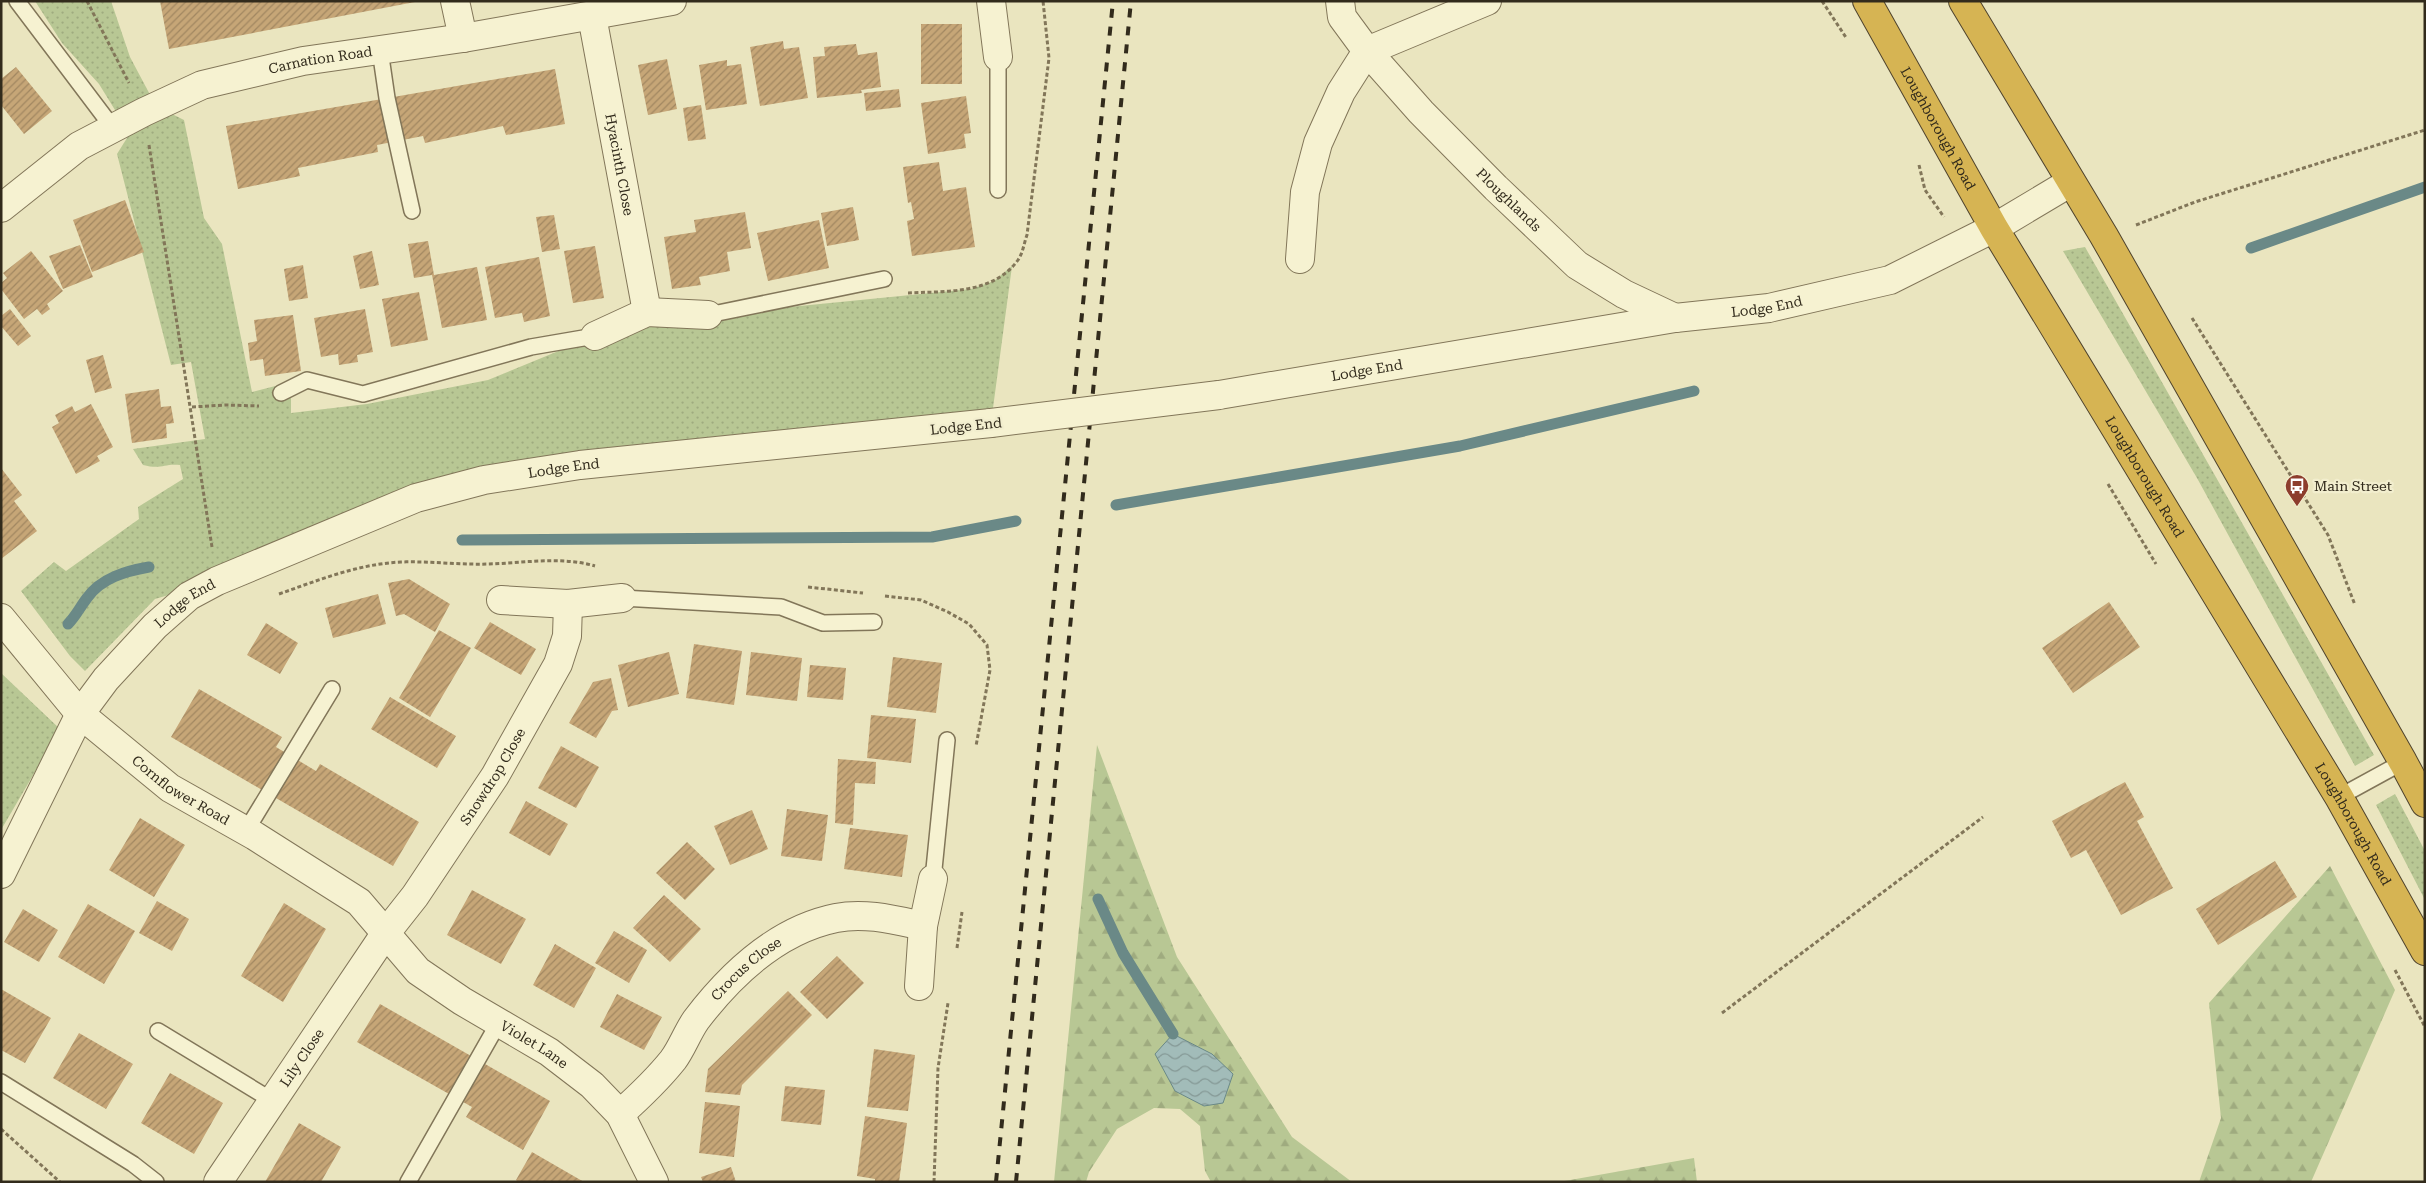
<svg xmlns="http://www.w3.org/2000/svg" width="2426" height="1183" font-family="'Roboto Serif',serif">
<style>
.grass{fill:url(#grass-dots)}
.forest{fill:url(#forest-firs)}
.water{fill:url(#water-waves);stroke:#6a8987}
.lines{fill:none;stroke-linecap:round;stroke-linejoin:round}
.stream{stroke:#6a8987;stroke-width:11}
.building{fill:url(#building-hatch)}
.lane-casing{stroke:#827659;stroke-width:18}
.street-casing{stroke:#827659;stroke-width:30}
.highway-casing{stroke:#4f432d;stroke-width:30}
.path{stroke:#827659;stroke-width:3;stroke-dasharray:4 2.5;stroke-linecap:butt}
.lane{stroke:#f6f2d1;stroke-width:15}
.street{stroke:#f6f2d1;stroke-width:28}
.highway{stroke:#d6b453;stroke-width:28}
.rail{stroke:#322b1c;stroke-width:4;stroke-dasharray:9 9;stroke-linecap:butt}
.street-bridge-casing{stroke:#827659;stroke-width:30;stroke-linecap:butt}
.street-bridge{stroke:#f6f2d1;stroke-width:28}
.labels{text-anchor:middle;stroke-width:4.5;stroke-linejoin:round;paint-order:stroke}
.street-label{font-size:14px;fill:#322b1c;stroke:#f2eece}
.poi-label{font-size:14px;fill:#322b1c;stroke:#f2eece;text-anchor:start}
</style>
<defs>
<pattern id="grass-dots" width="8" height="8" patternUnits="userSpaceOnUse" patternTransform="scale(1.25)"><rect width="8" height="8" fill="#b8c794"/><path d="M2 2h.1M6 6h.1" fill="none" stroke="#9fab7f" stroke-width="1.8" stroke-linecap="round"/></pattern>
<pattern id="forest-firs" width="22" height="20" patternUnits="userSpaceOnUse" patternTransform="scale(1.25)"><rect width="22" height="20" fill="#b8c794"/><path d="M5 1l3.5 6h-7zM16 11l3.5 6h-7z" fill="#9fab7f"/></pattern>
<pattern id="water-waves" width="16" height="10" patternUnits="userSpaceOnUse" patternTransform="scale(1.25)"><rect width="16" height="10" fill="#a2bcb9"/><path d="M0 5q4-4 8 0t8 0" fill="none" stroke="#859996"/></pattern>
<pattern id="building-hatch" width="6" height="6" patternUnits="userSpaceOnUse" patternTransform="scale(1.25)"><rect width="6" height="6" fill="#c6a677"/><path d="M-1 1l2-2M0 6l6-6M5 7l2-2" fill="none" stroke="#a18761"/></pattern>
</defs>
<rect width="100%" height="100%" fill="#eae5bf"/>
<!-- grass -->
<path class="grass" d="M35 1H111L130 57 156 106 184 120 204 218 222 244 252 392 287 383 291 399V413L367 404 488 380 595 336 708 315 971 289 994 281 1012 266 991 423 484 480 217 581 155 599 85 671 70 656 21 591 54 562 66 571 139 519 138 507 183 479 180 465C164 463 162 470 143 465L133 449 205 439 191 362 171 365 117 154 142 114 123 123 99 84 62 43Z
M2085 247 2374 755 2355 766 2197 478 2063 251Z
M1 673 60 729 1 830Z
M2395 794 2425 851V900L2376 805Z"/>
<!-- forest -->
<path class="forest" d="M1097 745 1177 957 1292 1137 1352 1182H1211L1205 1171 1200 1126 1180 1109 1154 1108 1117 1129 1089 1172 1086 1182H1054Z
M2330 866 2395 990 2311 1182H2199L2221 1118 2209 1003Z
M1694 1158 1697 1182H1559Z"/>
<!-- water -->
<path class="water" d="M1173 1034 1212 1054 1233 1074 1223 1103 1204 1106 1175 1091 1155 1054Z"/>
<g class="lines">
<!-- stream -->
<path class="stream" d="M2251 248 2425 187
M1116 505 1460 446 1694 391
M462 540 932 537 1016 521
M68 624C76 616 80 607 87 598 101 578 126 571 149 567
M1098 899 1123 953 1173 1034"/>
</g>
<!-- building -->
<path class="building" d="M160 1H415V2L169 49Z
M921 24H962V84H921Z
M783 41 784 49 799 47 808 98 760 106 750 47Z
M856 44 858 55 877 52 881 87 861 90 862 93 817 98 813 57 825 56 824 47Z
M667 59 677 109 648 115 638 65Z
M727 60V66L741 64 747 104 706 110 699 65Z
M16 67 52 111 24 134 1 105V79Z
M555 69 565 124 506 135 503 126 425 143 423 136 377 145 378 152 298 168 300 176 238 189 226 126Z
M899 89 901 107 866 111 864 93Z
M966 96 971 133 964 134 966 148 928 154 921 103Z
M701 105 706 139 688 141 683 108Z
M939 162 943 191 966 187 975 247 912 256 907 221 914 219 911 202 908 203 903 167Z
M125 200 144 252 92 272 73 220Z
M853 207 859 240 827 246 821 213Z
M745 212 751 248 727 252 730 271 699 277 701 285 672 289 664 237 696 232 694 220Z
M554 215 560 249 542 252 536 217Z
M819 220 829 268 768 281 757 233Z
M428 241 434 275 477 267 487 320 442 328 432 275 414 278 408 244Z
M80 245 93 277 63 289 49 256Z
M595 246 604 298 573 303 564 251Z
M31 251 63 291 47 304 50 309 42 315 37 309 24 319 1 289V283L7 278 3 273Z
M372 251 379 285 360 289 353 256Z
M539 257 550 316 524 322 522 313 495 318 485 267Z
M303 265 308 298 289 301 284 269Z
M419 292 428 340 391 347 382 299Z
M10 309 31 336 18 346 1 326V316Z
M365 309 373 352 357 355 358 362 339 365 338 354 321 357 314 318Z
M293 315 301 371 265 376 263 359 250 361 248 343 257 341 254 320Z
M103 355 112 388 95 393 86 360Z
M159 389 161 407 171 406 174 423 166 424 167 438 132 443 125 394Z
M91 404 113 447 97 456 100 461 76 474 52 427 59 423 55 415 72 406 75 412Z
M1 468 22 495 14 501 37 531 1 559Z
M409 579 450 604 435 632 404 614 396 616 388 583Z
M378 594 386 624 333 638 325 608Z
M2109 602 2140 647 2073 693 2042 648Z
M490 622 536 649 521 675 474 648Z
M266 623 298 643 280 674 247 655Z
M439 630 471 648 430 717 399 698Z
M694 644 742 651 734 705 686 698Z
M669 652 679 694 628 707 618 665Z
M751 652 802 658 797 701 746 695Z
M893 657 942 663 936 713 887 707Z
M810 665 846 668 843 700 807 697Z
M611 678 618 710 612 711 596 738 569 723 593 682Z
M199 689 282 737 276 747 316 771 320 764 419 822 393 866 171 737Z
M390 697 456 736 437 768 371 729Z
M871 715 916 719 911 763 867 758Z
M561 746 599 767 576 808 538 788Z
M838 759 876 762 875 784 855 783 853 825 835 823Z
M2125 782 2144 817 2137 821 2173 888 2121 915 2086 850 2071 858 2052 821Z
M526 801 568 824 550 856 509 833Z
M787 809 828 815 822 861 781 856Z
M752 810 768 849 730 865 714 826Z
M140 818 185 845 154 897 109 870Z
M850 828 908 835 902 877 844 869Z
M687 842 715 869 685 900 656 873Z
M2275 861 2297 897 2218 945 2196 909Z
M472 890 526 919 501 964 447 935Z
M664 895 701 929 670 962 633 928Z
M157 901 189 919 172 951 139 933Z
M284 903 326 929 283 1002 241 976Z
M88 904 135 931 104 984 58 957Z
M23 909 58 930 39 962 4 942Z
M614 931 647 950 629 983 595 963Z
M555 944 596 968 574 1008 533 985Z
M837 956 864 983 827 1019 800 992Z
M1 989 51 1018 25 1063 1 1050Z
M788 991 812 1015 742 1085 740 1095 705 1092 708 1069Z
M617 994 662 1017 644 1050 600 1027Z
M380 1004 550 1101 523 1150 466 1117 472 1107 357 1042Z
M79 1033 133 1064 106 1109 53 1078Z
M874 1049 915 1055 908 1111 867 1107Z
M170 1073 223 1103 194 1154 141 1123Z
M785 1086 825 1090 821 1125 781 1121Z
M705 1102 740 1106 734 1157 699 1153Z
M865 1116 907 1123 899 1182H875V1179L857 1176Z
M299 1123 341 1147 321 1182H265Z
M532 1152 584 1182H518L516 1180Z
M731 1167 736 1182H703L701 1177Z"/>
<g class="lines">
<!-- lane casing -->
<g class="lane-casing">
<path id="lane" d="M17 1 113 128
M380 50 387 98 412 211
M998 57V190
M708 315 884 279
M281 393 307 380 363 394 531 347 595 336
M622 598 781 607 823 623 874 622
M2339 797 2403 762
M246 831 332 689
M933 879 947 740
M158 1031 273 1101
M1 1082 133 1164 156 1182
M408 1182 499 1022"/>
</g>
<!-- street casing -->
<g class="street-casing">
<g id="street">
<path d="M455 1 463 38"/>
<path d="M991 1 998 57"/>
<path id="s1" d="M1340 1 1342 17 1367 51 1421 112 1496 188 1577 265 1624 294 1675 318"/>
<path id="s2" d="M592 16 647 312"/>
<path id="s3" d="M1 208 79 146 144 112 202 85 303 61 463 38 672 1"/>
<path d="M1300 259 1305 192 1318 143 1341 92 1367 51 1487 1"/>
<path d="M595 336 647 312 708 315"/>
<path id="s4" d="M1219 395 1675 318 1769 308 1890 280 1994 228 2071 182"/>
<path d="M501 600 568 604 622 598"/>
<path id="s5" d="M1 618 80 714 170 788 255 836 359 902 418 971 462 1001 549 1052 592 1085 620 1114 654 1182"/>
<path id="s6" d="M1 874 80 714 106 679 155 626 189 596 217 581 416 498 484 480 580 465 991 423"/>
<path d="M919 986 923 926 933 879"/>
<path id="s7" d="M620 1114C639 1097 657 1080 673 1060 682 1048 687 1033 696 1020 731 974 777 930 836 918 865 912 895 920 923 926"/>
<path id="s8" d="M218 1182 385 934 415 896 495 776 558 664 567 636 568 604"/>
</g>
</g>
<!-- highway casing -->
<g class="highway-casing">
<g id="highway">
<path id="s9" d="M1867 1 1994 228 2339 797 2425 951"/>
<path d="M1963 1 2104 236 2403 762 2425 803"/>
</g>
</g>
<!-- path -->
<path class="path" d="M87 1 129 83
M1822 1 1847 39
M149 145 212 547
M1919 165 1925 190 1944 217
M2136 225 2195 202 2425 130
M908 293C945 291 993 295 1018 260 1023 253 1024 243 1027 235L1049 58 1043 1
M2192 318 2328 535 2355 605
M192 407 226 405 259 406
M2108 484 2156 564
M808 587 863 593
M279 594C319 580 358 564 401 562 430 561 459 565 489 564 524 563 561 556 595 566
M885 596 921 600 948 612 969 624 987 645 990 670 976 746
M957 948 962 912
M2395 970 2425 1027
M1722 1013 1983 817
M1 1129 60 1182
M934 1182 938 1068 948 1003"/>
<!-- lane -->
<use href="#lane" class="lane"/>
<!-- street -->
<use href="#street" class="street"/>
<!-- highway -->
<use href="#highway" class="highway"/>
<!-- rail -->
<path class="rail" d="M996 1182 1113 1
M1016 1182 1131 1"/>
<!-- street-bridge casing -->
<g class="street-bridge-casing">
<path id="street-bridge" d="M991 423 1219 395"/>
</g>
<!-- street-bridge -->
<use href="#street-bridge" class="street-bridge"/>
</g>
<!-- icons -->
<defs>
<g id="bus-pin" transform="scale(1.25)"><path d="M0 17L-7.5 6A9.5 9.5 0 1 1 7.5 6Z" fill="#8d3d2d" stroke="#f2eece"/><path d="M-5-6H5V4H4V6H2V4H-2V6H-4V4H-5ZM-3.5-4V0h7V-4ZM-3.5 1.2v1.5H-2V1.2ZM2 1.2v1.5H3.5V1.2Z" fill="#fff"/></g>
</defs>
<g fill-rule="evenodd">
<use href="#bus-pin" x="2297" y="486"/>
</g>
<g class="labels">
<!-- street labels -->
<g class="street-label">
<text dy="5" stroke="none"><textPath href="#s3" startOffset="358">Carnation Road</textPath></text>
<text dy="5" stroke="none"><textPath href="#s9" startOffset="146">Loughborough Road</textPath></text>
<text dy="5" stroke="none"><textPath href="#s2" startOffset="151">Hyacinth Close</textPath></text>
<text dy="5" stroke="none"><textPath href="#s1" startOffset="264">Ploughlands</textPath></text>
<text dy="5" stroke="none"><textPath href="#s4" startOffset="555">Lodge End</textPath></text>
<text dy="5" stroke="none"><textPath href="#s4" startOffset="150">Lodge End</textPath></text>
<text transform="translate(966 426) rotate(-6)" y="5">Lodge End</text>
<text dy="5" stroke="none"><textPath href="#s6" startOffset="738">Lodge End</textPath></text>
<text dy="5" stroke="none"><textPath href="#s9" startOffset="551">Loughborough Road</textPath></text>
<text dy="5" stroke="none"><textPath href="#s6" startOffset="332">Lodge End</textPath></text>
<text dy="5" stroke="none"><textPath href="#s8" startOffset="490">Snowdrop Close</textPath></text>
<text dy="5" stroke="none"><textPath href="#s5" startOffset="251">Cornflower Road</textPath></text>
<text dy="5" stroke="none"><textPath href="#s9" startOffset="956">Loughborough Road</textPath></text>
<text dy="5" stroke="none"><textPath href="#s7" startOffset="194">Crocus Close</textPath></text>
<text dy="5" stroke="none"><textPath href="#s5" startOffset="690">Violet Lane</textPath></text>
<text dy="5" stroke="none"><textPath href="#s8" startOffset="150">Lily Close</textPath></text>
</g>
<!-- poi labels -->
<g class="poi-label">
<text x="2314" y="491">Main Street</text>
</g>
</g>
<!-- border -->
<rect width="2426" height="1183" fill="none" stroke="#322b1c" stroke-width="5"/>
</svg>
